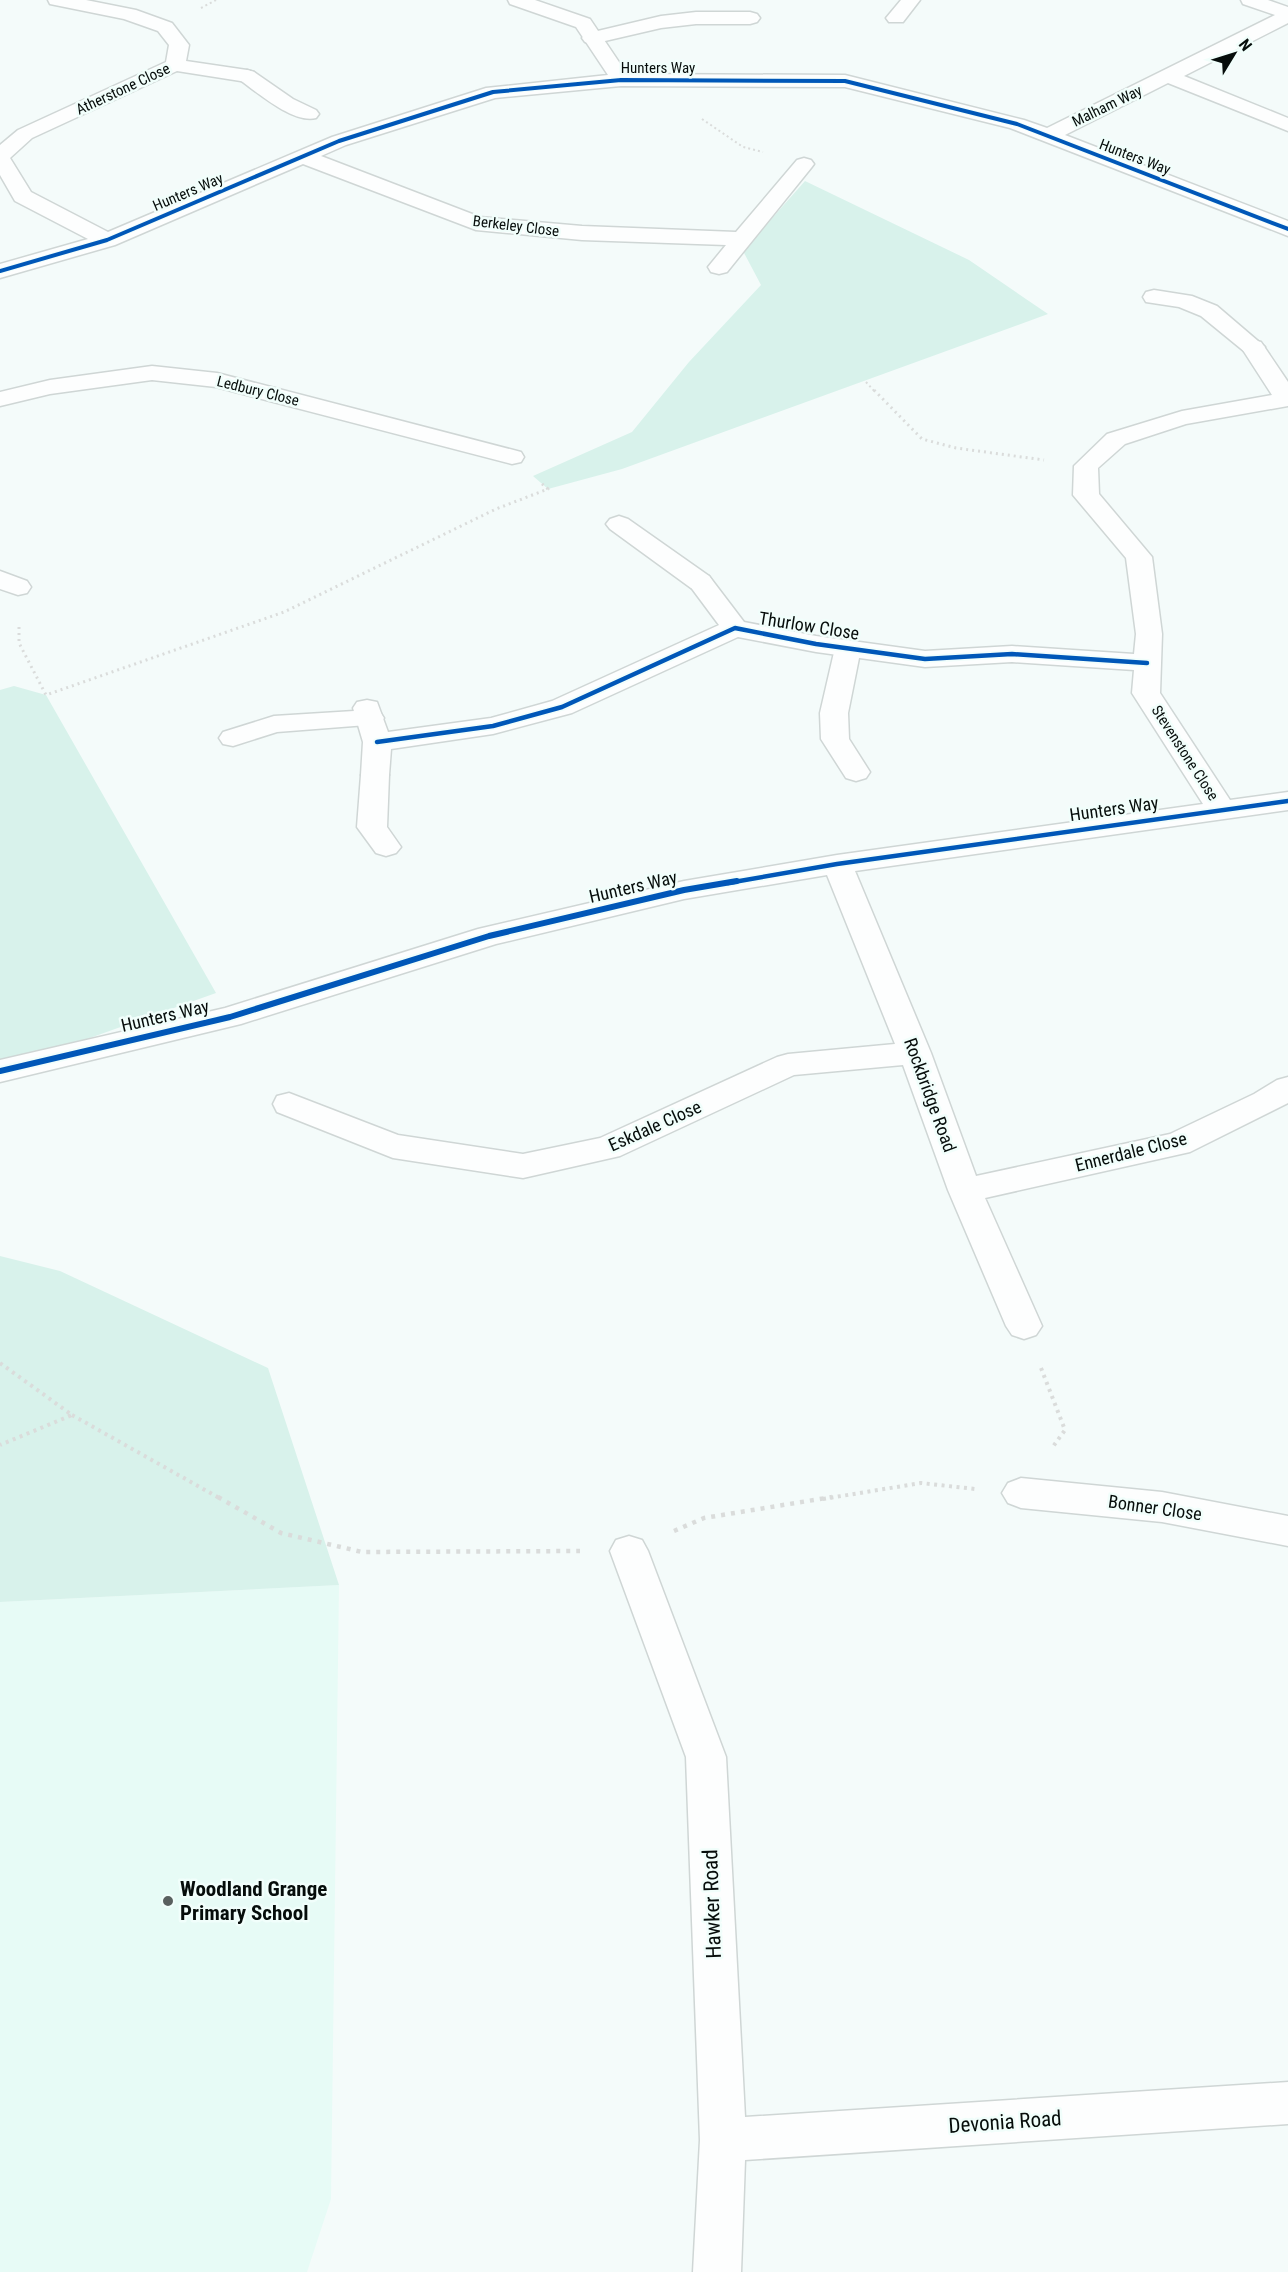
<svg xmlns="http://www.w3.org/2000/svg" width="1288" height="2272" font-family="'Roboto Condensed',sans-serif">
<style>
.built{fill:#e7fbf6}
.green{fill:#d8f2eb}
.lines{fill:none;stroke-linecap:round;stroke-linejoin:round}
.lane-casing{stroke:#cfd6d5;stroke-width:3}
.street-casing{stroke:#cfd6d5;stroke-width:3}
.path-far3{stroke:#dadcdb;stroke-width:2;stroke-dasharray:2 3;stroke-linecap:butt}
.path-far2{stroke:#dadcdb;stroke-width:3;stroke-dasharray:2 4;stroke-linecap:butt}
.path-far1{stroke:#dadcdb;stroke-width:4;stroke-dasharray:3 4.5;stroke-linecap:butt}
.path{stroke:#dadcdb;stroke-width:4.5;stroke-dasharray:4 6;stroke-linecap:butt}
.lane{fill:#fdfefe;fill-rule:evenodd}
.street{fill:#fdfefe;fill-rule:evenodd}
.cycleway-far2-casing{stroke:#f1fefb;stroke-width:6}
.cycleway-far1-casing{stroke:#f1fefb;stroke-width:8}
.cycleway-casing{stroke:#f1fefb;stroke-width:10}
.cycleway-far2{stroke:#0057b8;stroke-width:4}
.cycleway-far1{stroke:#0057b8;stroke-width:4.5}
.cycleway{stroke:#0057b8;stroke-width:6}
.poi-dot{fill:#59605f;stroke:#f1fefb;stroke-width:2}
.labels{text-anchor:middle;stroke-width:5;stroke-linejoin:round;paint-order:stroke}
.far-street-label{font-size:15px;fill:#060d0b;stroke:#f1fefb}
.street-label{font-size:18px;fill:#060d0b;stroke:#f1fefb}
.near-poi-label{font-size:21px;font-weight:bold;fill:#060d0b;stroke:#f1fefb;text-anchor:start}
.near-street-label{font-size:21px;fill:#060d0b;stroke:#f1fefb}
</style>
<rect width="100%" height="100%" fill="#f4fbfa"/>
<!-- built -->
<path class="built" d="M339 1585 331 2199 307 2272H0V1602Z"/>
<!-- green -->
<path class="green" d="M805 181 969 260 1048 314 622 469 548 489 533 476 632 432 689 362 761 285 743 251Z
M14 686 46 695 216 993 0 1070V690Z
M0 1256 60 1271 268 1368 339 1585 0 1602Z"/>
<g class="lines">
<!-- lane casing -->
<g class="lane-casing">
<path id="lane" d="M696 12H750L757 14 760 18 757 22 750 24H696L661 28 592 44 585 42 582 38 585 34 661 16Z
M247 70 254 72 293 99 316 110 319 114 316 118C294 124 258 93 240 80L237 76 240 72Z
M1154 290 1192 296 1217 306 1265 347 1261 352 1253 354 1245 352 1201 316 1179 307 1146 302 1143 297 1146 292Z
M619 516 628 519 709 576 713 582 709 588 700 590 691 588 610 529 606 524 610 519Z
M848 640 858 642 861 648 848 713 849 739 870 772 866 778 856 781 846 778 821 739 820 713 835 648 838 642Z
M370 710 380 712 384 718 380 724 277 732 233 746 223 744 219 738 223 732 274 716Z
M375 766 385 769 389 775 387 827 401 847 396 853 386 856 376 853 357 827 361 775 365 769Z"/>
</g>
<!-- street casing -->
<g class="street-casing">
<path id="street" d="M48 0H86L136 10 172 23 189 45 186 61 247 70 254 72 257 76 254 80 247 82 177 71 32 138 10 158 31 192 108 232 332 137 486 88 608 75 576 27 510 4 508 0H535L590 19 627 74 845 75 1024 120 1047 128 1275 15 1243 4 1241 0H1268L1288 7V23L1184 76 1288 118V131L1168 83 1065 135 1288 221V236L1010 128 845 87 621 86 495 98 346 145 321 156 480 217 582 226 736 232 797 160 804 158 811 160 814 164 811 168 727 272 719 274 711 272 708 267 726 245 582 240 476 230 303 164 115 245 0 278V264L88 239 15 201 0 175V145L18 130 166 62 169 45 158 31 124 19 50 4Z
M901 0H920L903 22H889L886 18Z
M1253 340 1261 342 1288 382V406L1186 424 1125 444 1098 468 1099 494 1152 557 1162 634 1160 693 1230 800 1288 792V810L855 871 931 1053 976 1176 1170 1134 1254 1094 1277 1080 1288 1077V1103L1190 1152 985 1198 1042 1326 1036 1335 1024 1339 1012 1335 1006 1326 948 1190 903 1065 794 1075 620 1156 523 1178 393 1158 277 1112 273 1104 277 1096 289 1093 398 1135 523 1154 600 1138 777 1057 788 1054 895 1044 827 875 684 899 496 944 241 1024 0 1082V1060L225 1008 478 929 684 881 837 855 1203 804 1132 693 1134 670 1012 662 925 667 816 652 738 637 572 713 493 734 391 749 389 775 385 781 375 784 365 781 361 775 363 742 353 708 357 702 367 700 377 702 388 732 491 718 552 701 719 625 687 582 691 576 700 574 709 576 744 622 816 636 925 651 1012 646 1134 654 1136 634 1126 558 1073 495 1074 466 1107 434 1182 411 1272 395 1241 347 1245 342Z
M152 366 217 373 521 452 524 457 521 462 512 464 216 387 152 380 50 394 0 406V392L50 380Z
M0 571 27 581 31 587 27 593 18 595 0 589Z
M1021 1478 1162 1492 1288 1516V1546L1162 1522 1021 1508 1008 1503 1002 1493 1008 1483Z
M629 1536 642 1540 648 1551 726 1757 745 2117 1288 2082V2124L745 2160 741 2272H693L700 2140 686 1757 610 1551 616 1540Z"/>
</g>
<!-- path-far3 -->
<path class="path-far3" d="M201 8 216 0
M702 119 743 147 763 152
M866 382 875 392"/>
<!-- path-far2 -->
<path class="path-far2" d="M874 390 922 439 956 448 1044 460
M19 627V643L46 695 284 612 496 509 548 489 540 482"/>
<!-- path-far1 -->
<path class="path-far1" d="M0 1363 72 1415 0 1445
M1041 1368 1065 1430 1052 1448
M72 1415 221 1499
M823 1499 921 1483 975 1489"/>
<!-- path -->
<path class="path" d="M218 1497 281 1533 362 1552 580 1551
M674 1531 704 1518 832 1497"/>
<!-- lane -->
<use href="#lane" class="lane"/>
<!-- street -->
<use href="#street" class="street"/>
<!-- cycleway-far2 casing -->
<g class="cycleway-far2-casing">
<path id="cycleway-far2" d="M0 271 107 240 339 141 493 92 621 80 845 81 1017 124 1288 229"/>
</g>
<!-- cycleway-far1 casing -->
<g class="cycleway-far1-casing">
<path id="cycleway-far1" d="M377 742 493 726 562 707 735 628 816 644 925 659 1012 654 1147 663
M728 883 837 864 1288 801"/>
</g>
<!-- cycleway casing -->
<g class="cycleway-casing">
<path id="cycleway" d="M0 1071 230 1017 489 936 684 890 737 881"/>
</g>
<!-- cycleway-far2 -->
<use href="#cycleway-far2" class="cycleway-far2"/>
<!-- cycleway-far1 -->
<use href="#cycleway-far1" class="cycleway-far1"/>
<!-- cycleway -->
<use href="#cycleway" class="cycleway"/>
</g>
<!-- markers -->
<circle class="poi-dot" cx="168" cy="1901" r="6"/>
<g class="labels">
<!-- far-street labels -->
<g class="far-street-label">
<text x="658" y="73">Hunters Way</text>
<text transform="translate(123 89) rotate(-25)" y="5">Atherstone Close</text>
<text transform="translate(1107 106) rotate(-26)" y="5">Malham Way</text>
<text transform="translate(1135 157) rotate(21)" y="5">Hunters Way</text>
<text transform="translate(188 192) rotate(-23)" y="5">Hunters Way</text>
<text transform="translate(516 226) rotate(7)" y="5">Berkeley Close</text>
<text transform="translate(258 391) rotate(14)" y="5">Ledbury Close</text>
<text transform="translate(1185 753) rotate(57)" y="5">Stevenstone Close</text>
</g>
<!-- street labels -->
<g class="street-label">
<text transform="translate(809 626) rotate(9)" y="6">Thurlow Close</text>
<text transform="translate(1114 809) rotate(-8)" y="6">Hunters Way</text>
<text transform="translate(633 887) rotate(-13)" y="6">Hunters Way</text>
<text transform="translate(165 1016) rotate(-13)" y="6">Hunters Way</text>
<text transform="translate(930 1095) rotate(70)" y="6">Rockbridge Road</text>
<text transform="translate(655 1126) rotate(-24)" y="6">Eskdale Close</text>
<text transform="translate(1131 1152) rotate(-14)" y="6">Ennerdale Close</text>
<text transform="translate(1155 1508) rotate(8)" y="6">Bonner Close</text>
</g>
<!-- near-poi labels -->
<g class="near-poi-label">
<text x="180" y="1896">Woodland Grange<tspan x="180" dy="24">Primary School</tspan></text>
</g>
<!-- near-street labels -->
<g class="near-street-label">
<text transform="translate(712 1904) rotate(-92)" y="7">Hawker Road</text>
<text transform="translate(1005 2122) rotate(-4)" y="7">Devonia Road</text>
</g>
</g>
<!-- north arrow -->
<g transform="translate(1234 54) rotate(52)" stroke="#f1fefb" stroke-width="4.5" paint-order="stroke">
<path d="M0-4.5L10 22L0 15L-10 22Z" fill="#060d0b"/>
<text y="-9" font-size="16" font-weight="bold" text-anchor="middle" fill="#060d0b">N</text>
</g>
</svg>
